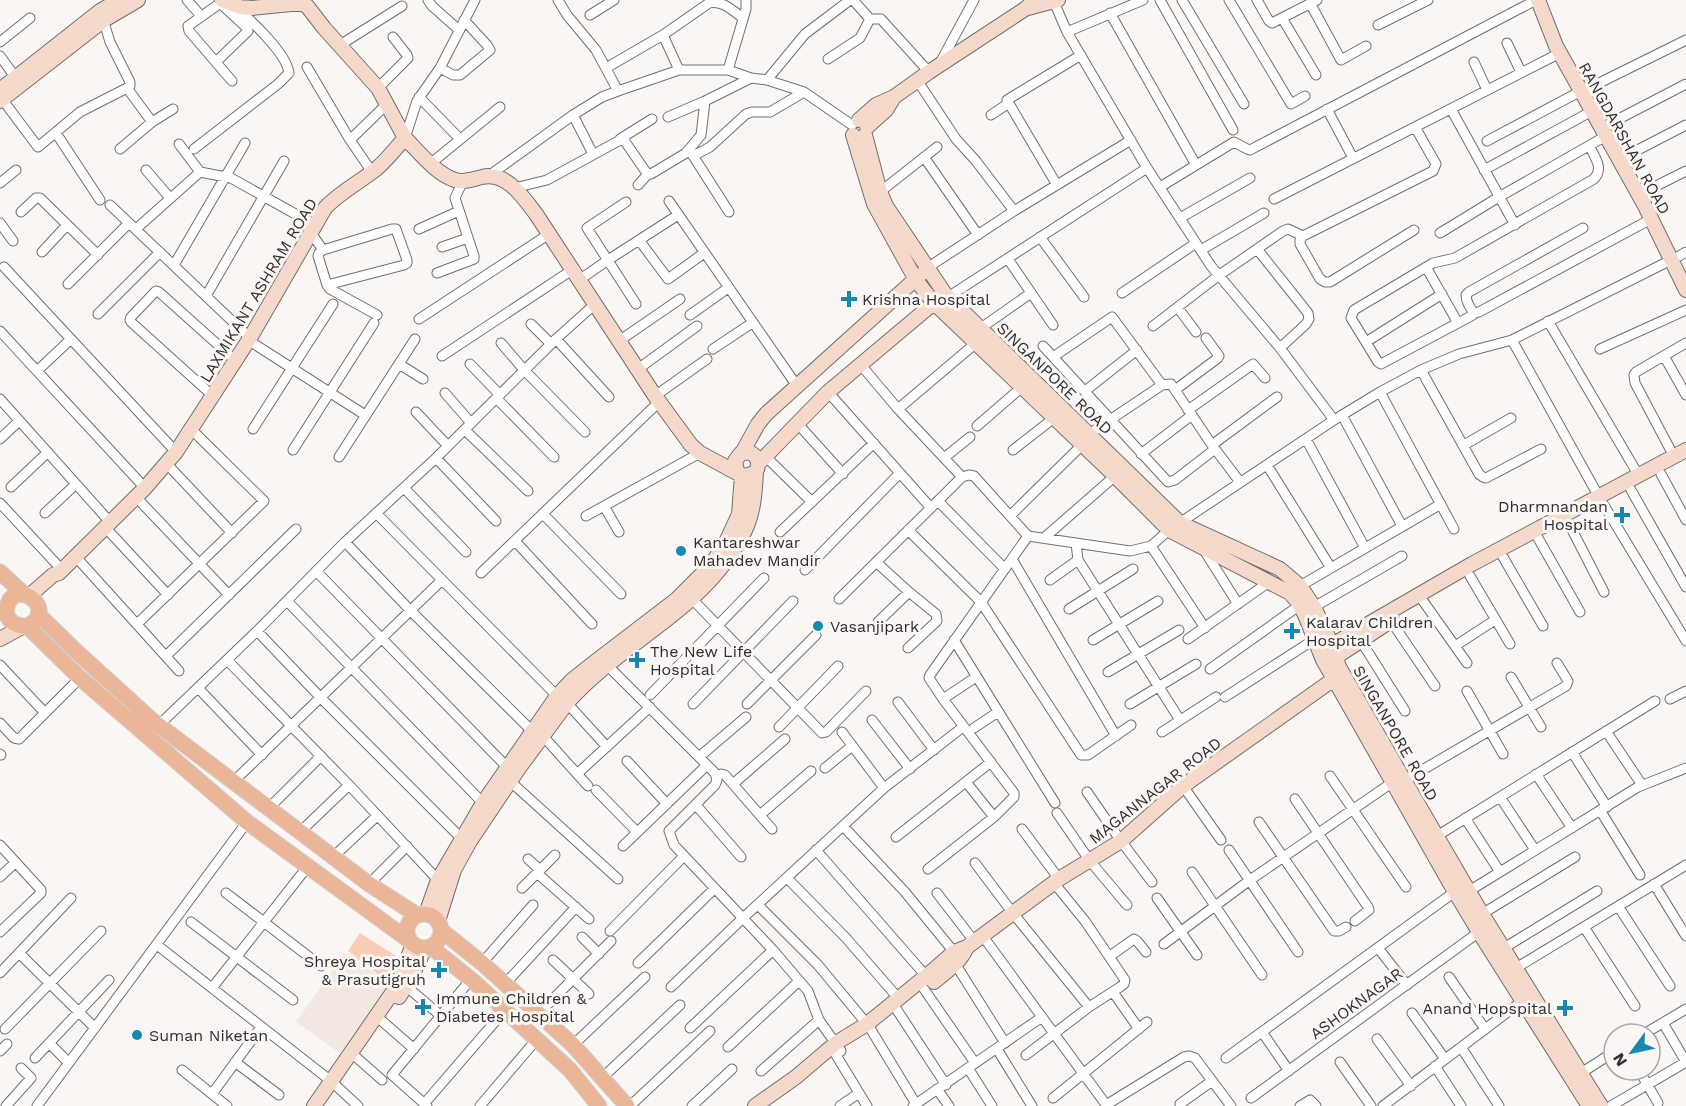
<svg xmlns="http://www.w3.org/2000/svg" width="1686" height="1106" font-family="'Work Sans',sans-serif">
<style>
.built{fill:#f3e7e2}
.green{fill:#fbcdb6}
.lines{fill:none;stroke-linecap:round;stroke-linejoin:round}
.street-casing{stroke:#726f6e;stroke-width:11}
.secondary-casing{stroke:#726f6e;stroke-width:16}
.primary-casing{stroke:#d1d1d1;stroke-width:17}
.street{stroke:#fff;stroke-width:9}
.secondary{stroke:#f5dacc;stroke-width:14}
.primary{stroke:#ebb598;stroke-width:15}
.poi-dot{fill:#1988ae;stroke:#f9f6f4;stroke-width:2}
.labels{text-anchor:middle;stroke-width:6;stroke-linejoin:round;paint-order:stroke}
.street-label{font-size:16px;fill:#2f2e2d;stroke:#f9f6f4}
.poi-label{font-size:16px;fill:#2f2e2d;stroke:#f9f6f4;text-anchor:start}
</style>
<rect width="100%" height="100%" fill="#f9f6f4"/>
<!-- built -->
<path class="built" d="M344 953 390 983 340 1053 296 1022Z"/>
<!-- green -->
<path class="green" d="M360 933 404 961 392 985 348 951Z"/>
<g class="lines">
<!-- street casing -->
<g class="street-casing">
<path id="street" d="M187 0 201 16
M428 0 432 6 459 30
M558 0 567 15 596 50 618 91
M853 0 870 19H881L929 72
M1160 0 1233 130
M1182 0 1244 104
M1229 0 1291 104 1305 96
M1257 0 1269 21 1272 23 1317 0
M1310 3 1341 60 1366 46
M1110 13 1196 165
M590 15 614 0
M1282 18 1316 75
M1378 25 1428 0
M1067 32 1143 0
M663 35 679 70
M0 42 30 18
M1507 43 1521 72
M340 45 402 6
M0 56 18 81
M828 59 860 38 870 19
M216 62 248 31 247 28 222 5 219 4 188 26 189 31 232 81
M1474 62 1487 90
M940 63 974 0
M307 67 350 140 372 172
M440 68 453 75H460L490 50 487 45 464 20
M606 68 663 35 709 3C722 0 732 10 743 18
M728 70 746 9V0
M767 80 805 34 850 0
M917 80 956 139 976 161 1014 211
M127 88 152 122 173 109
M378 88 408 58 407 55 393 37
M1589 88 1686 40
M419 97 459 138
M2 99 38 147 80 112 127 88 130 86V82L110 42 102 16
M1327 109 1353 158
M1451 109 1515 225
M573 115 593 154
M991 115 1009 103
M668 117 705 101
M1609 124 1686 84
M56 133 100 200
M405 138 417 101 440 68 475 0
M620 139 652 119
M350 140 387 104
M1487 141 1581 91
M179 144 200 172
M120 149 152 122
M194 149 278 84 289 73C287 54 251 20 236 8
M690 151 729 212
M693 156 710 147 746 114 752 112H770L804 92
M1626 156 1686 125
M924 157 978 235
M430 164 500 107
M146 170 170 198
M1484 170 1592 111
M490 175 573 115 602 97 618 91 679 70H728L751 78 767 80 804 92 852 125
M0 183 16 170
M638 185 648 174
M1057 185 1007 100 1081 55
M1160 187 1234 142 1247 149 1250 150 1536 0
M514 188 547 180 622 139 624 140 646 172 651 174 686 153 701 135 705 101 751 78
M1646 191 1686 171
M880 192 937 147
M1274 199 1560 53
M669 201 797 386
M626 202 587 228 636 304
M110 205 250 338
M21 212 36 198H40L98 255
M1180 218 1250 178
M0 223 13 241
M1583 228 1469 292 1466 295C1466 301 1470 309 1475 313L1479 312 1651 219
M136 229 200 172 231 178 315 225
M419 229 459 211
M1414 230 1330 282H1325L1320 279 1300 244V240L1303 236 1433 171 1436 164 1415 127
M311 233 323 250 319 253 318 256 327 285 330 289 377 315
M1440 233 1499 197 1606 136
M1040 237 1084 297
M639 240 668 279 704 253
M442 247 468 238
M1257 249 1308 313 1309 319 1306 324 1280 348
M323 250 392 229H396L397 232 407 260V263L404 265 327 285
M1201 250 1264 213
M42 252 67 225
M1679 256 1686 252
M1008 259 1053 325
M174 265 245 143
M4 267 176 452
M1426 267 1458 323
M927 268 1014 211 1131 140
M437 273 474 259V256L455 198 463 181
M579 280 608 260 678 215
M68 284 129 223
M1122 293 1196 243
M206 296 284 161
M948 297 1147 168
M1178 308 1196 332
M98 314 160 252
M690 315 728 288
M1473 315 1381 364 1378 362 1351 318 1354 310 1433 263 1455 258 1594 179C1604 168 1595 158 1590 147
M419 319 549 234
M1548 321 1639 476
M531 324 551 344
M1153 326 1218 276 1283 231 1288 229 1303 236
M981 328 1031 293
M0 331 145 488
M556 339 609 397
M248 340 365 415
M1512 340 1599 497 1686 641
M619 341 680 299
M1366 342 1442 294
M501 343 525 371 585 432
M1043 346 1168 482 1175 480 1215 449
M713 349 752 323
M1600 349 1686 310
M442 356 572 270
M1664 356 1686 395
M1053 357 1112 317 1162 385 1171 384 1212 445 1240 482
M399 364 423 379
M470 364 500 395
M860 364 898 409 962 477
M638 369 697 326
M1421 370 1479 474 1483 477 1486 478 1541 449
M37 371 71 339
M1175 390 1218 358 1219 356 1206 338
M1085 391 1137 350
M828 392 931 508
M1380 392 1454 529
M445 393 471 423
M213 396 131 322 130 320 131 317 154 293 156 291 159 292 236 361
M655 396 707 359
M0 399 110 522
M497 399 554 457
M898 409 976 343
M1188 410 1253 364 1265 378
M416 412 448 446
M1342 415 1402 526
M1334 420 1380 392 1421 370 1459 354 1512 340 1671 260
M798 424 843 474
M977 426 1022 387
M253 429 333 304
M465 430 528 491
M1089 434 1162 385
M0 439 19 421
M1306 439 1365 548
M1212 445 1277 397
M1464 445 1511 418
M1670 449 1635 383 1634 375 1636 372 1686 343
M293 450 374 323
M1013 450 1054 418
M1141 454 1192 415
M765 456 812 502
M339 457 415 339
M436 458 496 521
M944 458 970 437
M167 464 232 533
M1267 465 1331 568
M1661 474 1686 520
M11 487 48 452
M404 488 466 552
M1631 490 1686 587
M136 497 229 595
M938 501 1005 569
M0 503 62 570
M604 506 619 532
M45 513 76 484
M376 513 557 696
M543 514 621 594
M586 516 700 453
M1010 516 1082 445
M1568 522 1604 592
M105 527 168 595
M908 530 981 602 1081 755H1088L1131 725
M780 532 874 443
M1044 538 1115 476
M1538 538 1580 612
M515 541 592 624
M345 542 411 611 532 731
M1076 543 1078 560 1180 720
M1151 546 1205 628
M1204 550 1238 604
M76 557 179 671
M1503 557 1543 626
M1012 559 1116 736
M876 562 909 592 936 614 937 621 908 648
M805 570 900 473
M316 571 507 767
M481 573 659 402
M1470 576 1510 644
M1050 580 1078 560
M1300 586 1441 504
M692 599 822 733 826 732 866 691
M839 599 962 477 969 475 974 476 1028 536
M287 601 483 803
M1423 601 1467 663
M1314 607 1402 556
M1069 609 1133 569
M1391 621 1435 686
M878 622 909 592
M137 624 264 501 192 430
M257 631 321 698 462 839
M1188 639 1269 582
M954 640 1055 803
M1093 640 1158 601
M1361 641 1405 711
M1455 646 1495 620
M166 656 296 529
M227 660 349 785 438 880
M604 662 715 773 717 780 715 785 669 831 674 845 773 950 808 991 819 1020 841 1051
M0 665 45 713
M1210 669 1300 605
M1108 672 1179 630
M1511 677 1541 727
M198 688 262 755
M1467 691 1503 754
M650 695 764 578
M1225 697 1315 639
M943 699 976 677
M1670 699 1686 691
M898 702 934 750
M567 703 607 747
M693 704 793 601
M747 704 816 635
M1130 704 1196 664
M872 720 910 769
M0 723 14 738 19 739 80 678
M159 725 257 631 345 542 436 458 556 339 595 304
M779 727 838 666
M974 728 998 712
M1606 731 1642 785
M842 732 884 788
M1162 732 1216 697
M542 735 588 786
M1572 752 1607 807
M0 754 1 755
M699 757 746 717
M627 761 667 804
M825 768 852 746
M577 774 650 707
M1536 774 1572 828
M1330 776 1406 887
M716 777 721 774 725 775 772 829
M234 781 442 580
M511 782 618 879
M966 782 994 817
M1400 783 1566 686 1568 681 1557 663
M733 784 785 739
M1183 786 1221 840
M596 790 637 832
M1087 792 1121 841 1152 882
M1500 797 1535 850
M1295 799 1368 907 1369 910 1355 921
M696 805 741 857
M268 809 321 756
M1600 810 1640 875
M1057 813 1090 861 1127 905
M760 815 811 771
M1465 818 1500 872
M1259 822 1334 931H1339L1346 927
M843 826 905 892 954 952
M1022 829 1059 879
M300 832 349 785
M1437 836 1655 701
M896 837 991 762
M0 845 41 890V893L0 932
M623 846 707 765
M816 850 926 976
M1229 850 1298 952
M333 857 377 816
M528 859 540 870
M975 863 1012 912 1089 1007
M928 869 994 817 1014 797V793L943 699 929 678 930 675 1028 536 1130 551 1151 546 1169 530 1334 420 1280 348 1211 266 1147 168 1067 32 1054 2
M1192 872 1262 975
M537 873 589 919
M0 877 16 862
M787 878 846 938 899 999
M369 884 407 846
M1654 884 1686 936
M522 888 555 855
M1469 891 1638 787 1686 768
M226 893 321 966
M937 893 974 941
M1157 898 1197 955
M758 905 818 965 867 1024
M1618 906 1670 986
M1482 914 1575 857
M191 922 293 1000
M1584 927 1635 1006
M610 931 684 856
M982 935 1107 1106
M582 937 599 954
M1164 944 1250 880 1393 782
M157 945 331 1081 358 1106
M1378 948 1407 985
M1504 948 1597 891
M19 953 95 1028
M1110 956 1134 939 1137 941 1146 952
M553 960 589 994
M482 963 533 905
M638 963 714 889
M956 965 1005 1043
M1516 968 1686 865
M0 973 71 898
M1449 977 1485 1029
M505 984 576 907
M406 986 441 1016
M671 987 743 918 884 788 963 727
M212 988 308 866
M924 989 975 1063
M1113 992 1139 1029
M897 1010 946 1085
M539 1013 611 941
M1412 1013 1445 1059
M382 1021 414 1049
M1663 1023 1686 1062
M690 1028 773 950
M870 1028 916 1104
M5 1029 101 931
M1262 1032 1289 1071
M1644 1034 1686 1009
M1377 1039 1411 1086
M49 1043 69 1063
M573 1045 645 977
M728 1047 799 981
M1461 1047 1499 1106
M997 1049 1032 1106
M0 1051 7 1044
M836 1055 867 1106
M1026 1055 1089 1007 1120 987 1124 984 1125 980 1085 921 1054 883
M356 1057 382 1080
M35 1058 109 980
M1226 1058 1460 888
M235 1062 279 1095
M1340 1062 1371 1106
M1435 1066 1461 1106
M968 1068 992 1106
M182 1070 227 1106
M1639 1070 1658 1103
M761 1071 819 1020
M1581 1073 1614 1052
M602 1078 680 1005
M937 1089 949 1106
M212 1094 261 1027
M1053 1098 1147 1022
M1251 1098 1479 932
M424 1104 505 1010
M1180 1104 1212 1081
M1106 1105 1184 1057 1189 1056 1195 1058 1231 1106
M6 1106 31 1078 21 1068
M37 1106 247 822
M427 1106 392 1075 471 979
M480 1106 537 1039
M630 1106 710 1031
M692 1106 732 1069
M840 1106 859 1093
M913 1106 1042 1017
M1300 1106 1310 1100 1316 1106
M1383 1106 1525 999
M1611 1106 1686 1062"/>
</g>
<!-- secondary casing -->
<g class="secondary-casing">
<path id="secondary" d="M222 0 240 7 252 8 291 4H302L307 6 324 28 378 88 405 138
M1538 0 1556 46 1644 204 1686 290
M1028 8 1058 0
M0 90 100 11 119 0
M0 101 104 20 138 0
M859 120 876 105 894 97 929 72 1025 9 1035 0
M867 127 886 110 894 97
M853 135 874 204 916 280 933 302 1112 473 1169 530 1290 593 1298 602 1305 615 1323 660 1334 679 1455 892 1479 932 1589 1106
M865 135 880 192 886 206 945 294 1180 523 1280 569 1300 586 1314 607 1332 645 1339 667 1404 780 1482 914 1601 1106
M742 453 758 424 766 414 920 275
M758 464 828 392 941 297
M29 596 53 575 59 573 145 488 176 452 250 338 325 208C339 193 358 183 375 170 386 161 395 149 405 138 419 152 436 174 455 180 464 183 473 179 482 177 506 171 523 197 536 214L655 396 691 445 700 453 739 474 746 476 756 472C760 463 758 456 749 452L741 453 735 461 737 471
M0 639 22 627
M1332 645 1472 564 1686 450
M1336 657 1392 620
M426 914 438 880 483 803 557 696 572 680 600 658 677 599 711 565 727 540 739 514 742 475
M438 921 454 870 470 841 519 768 567 703C616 647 689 617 731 554 737 545 743 536 747 526 754 509 755 490 756 472
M934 982C948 970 959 964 967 947
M399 997 412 976 425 948
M314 1106 397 986 413 944
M755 1106 796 1077 836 1043 867 1024 930 973 954 952 967 947 1059 879 1121 841 1183 786 1334 679"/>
</g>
<!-- primary casing -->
<g class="primary-casing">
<path id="primary" d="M0 572 24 594
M38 614 77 652 153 721 369 884 417 915
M27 626C61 610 14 576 7 607 4 620 16 627 27 626L80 678 247 822 410 941
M407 931a17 17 0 1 1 34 0a17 17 0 1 1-34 0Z
M442 931 482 963 573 1045 627 1106
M431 947 473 981 570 1070 599 1106"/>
</g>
<!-- street -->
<use href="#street" class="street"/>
<!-- secondary -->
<use href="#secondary" class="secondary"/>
<!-- primary -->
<use href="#primary" class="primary"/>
</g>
<!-- markers -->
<g class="poi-dot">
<path d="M846 290h6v6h6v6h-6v6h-6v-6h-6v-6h6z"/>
<path d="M1619 506h6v6h6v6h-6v6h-6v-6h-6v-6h6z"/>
<circle cx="681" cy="551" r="6"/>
<circle cx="818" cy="626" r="6"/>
<path d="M1289 622h6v6h6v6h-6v6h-6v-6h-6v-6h6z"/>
<path d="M634 651h6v6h6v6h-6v6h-6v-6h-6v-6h6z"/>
<path d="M436 961h6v6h6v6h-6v6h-6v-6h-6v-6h6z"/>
<path d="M420 998h6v6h6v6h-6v6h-6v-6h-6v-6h6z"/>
<path d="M1562 999h6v6h6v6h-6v6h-6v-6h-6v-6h6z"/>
<circle cx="137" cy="1035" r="6"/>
</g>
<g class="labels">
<!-- street labels -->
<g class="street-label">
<text transform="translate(1625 138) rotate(61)" y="6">RANGDARSHAN ROAD</text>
<text transform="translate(258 290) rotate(-59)" y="6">LAXMIKANT ASHRAM ROAD</text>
<text transform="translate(1055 378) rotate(44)" y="6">SINGANPORE ROAD</text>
<text transform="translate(1396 733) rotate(60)" y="6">SINGANPORE ROAD</text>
<text transform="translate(1155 790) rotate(-38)" y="6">MAGANNAGAR ROAD</text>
<text transform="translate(1356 1003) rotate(-36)" y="6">ASHOKNAGAR</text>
</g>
<!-- poi labels -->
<g class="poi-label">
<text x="862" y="305">Krishna Hospital</text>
<text x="1608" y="512" text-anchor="end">Dharmnandan<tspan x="1608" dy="18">Hospital</tspan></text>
<text x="693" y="548">Kantareshwar<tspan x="693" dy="18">Mahadev Mandir</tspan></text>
<text x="1306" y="628">Kalarav Children<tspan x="1306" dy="18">Hospital</tspan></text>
<text x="830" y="632">Vasanjipark</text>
<text x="650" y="657">The New Life<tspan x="650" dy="18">Hospital</tspan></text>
<text x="426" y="967" text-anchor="end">Shreya Hospital<tspan x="426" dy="18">&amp; Prasutigruh</tspan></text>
<text x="436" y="1004">Immune Children &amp;<tspan x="436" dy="18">Diabetes Hospital</tspan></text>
<text x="1552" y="1014" text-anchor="end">Anand Hopspital</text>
<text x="149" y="1041">Suman Niketan</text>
</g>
</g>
<!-- north arrow -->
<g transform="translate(1632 1052) rotate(237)"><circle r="28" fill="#f9f6f4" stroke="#a8a6a4" stroke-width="1.5"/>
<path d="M0-4.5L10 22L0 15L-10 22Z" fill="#1988ae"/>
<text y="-9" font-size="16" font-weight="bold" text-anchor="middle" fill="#2f2e2d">N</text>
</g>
</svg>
